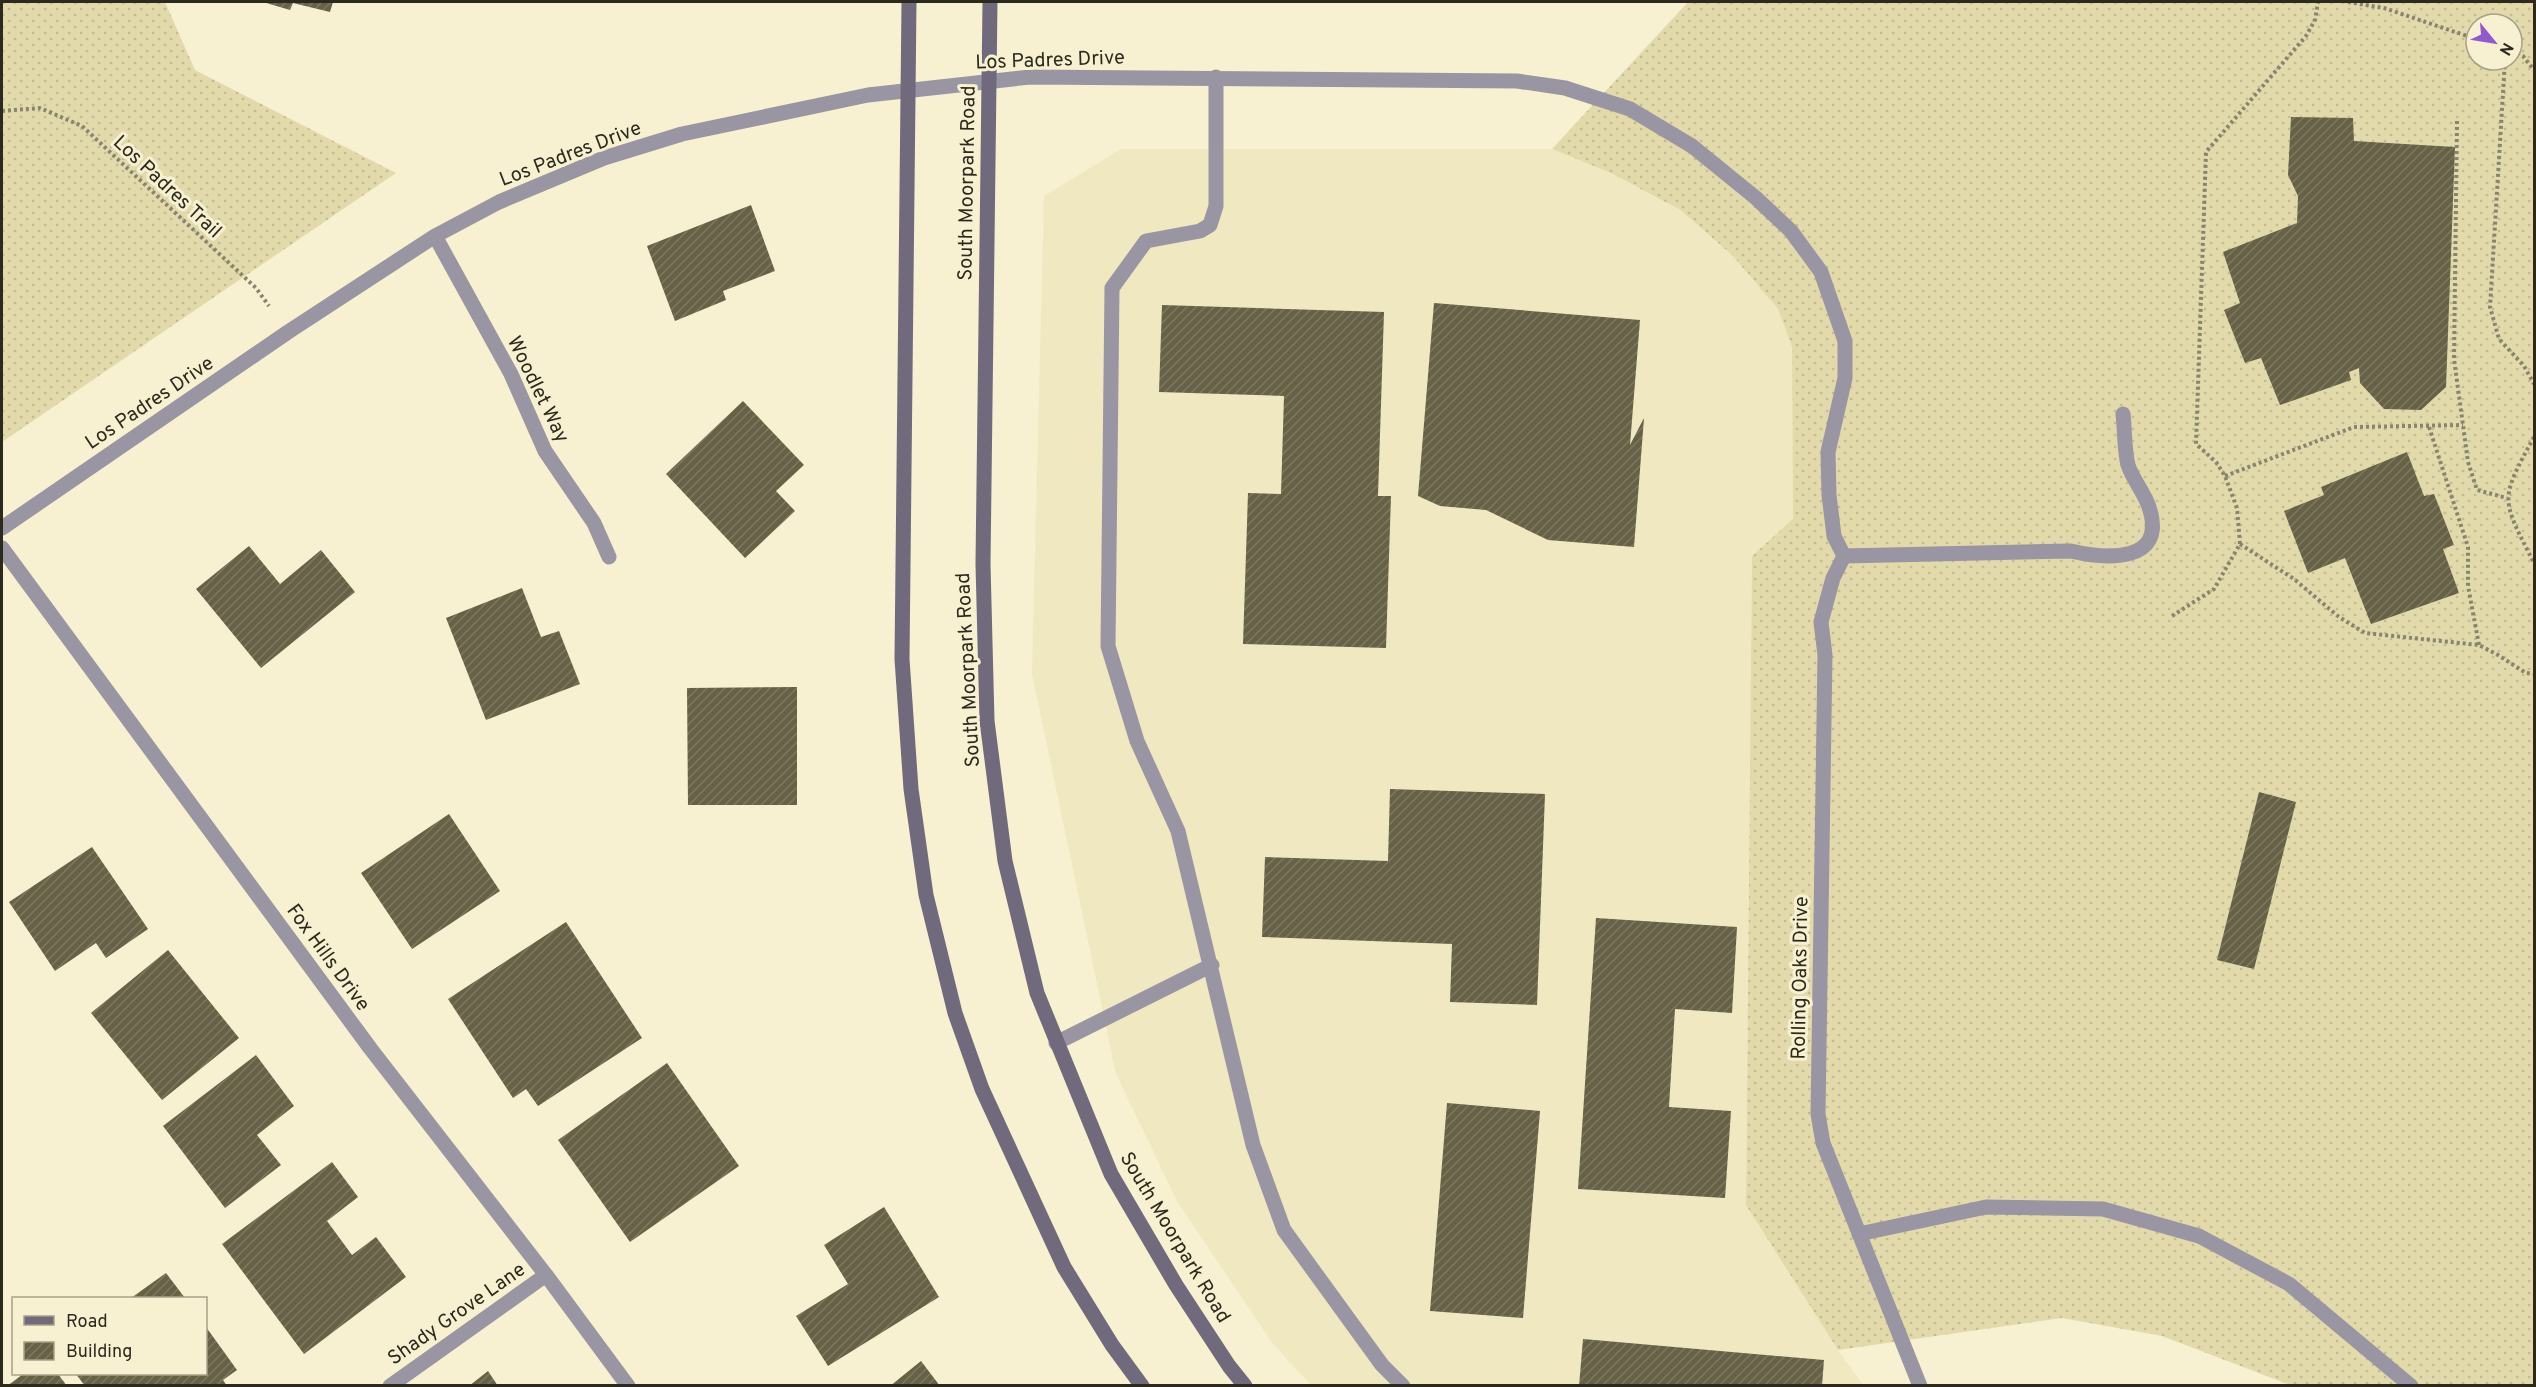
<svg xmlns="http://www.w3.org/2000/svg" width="2536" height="1387" font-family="Overpass,sans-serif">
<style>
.built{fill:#efe8c0}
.grass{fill:url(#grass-dots);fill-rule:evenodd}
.building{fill:url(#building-hatch)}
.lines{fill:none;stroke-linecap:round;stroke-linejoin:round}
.path{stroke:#88856f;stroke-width:4;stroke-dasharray:3 3;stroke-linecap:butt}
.lane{stroke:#9a95a2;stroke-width:15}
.street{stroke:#9a95a2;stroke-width:15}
.secondary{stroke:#716a7c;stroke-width:15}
.labels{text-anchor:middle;stroke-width:6;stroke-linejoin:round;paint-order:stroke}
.street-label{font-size:20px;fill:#2c2a1e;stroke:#f7f1d1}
</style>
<defs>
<pattern id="grass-dots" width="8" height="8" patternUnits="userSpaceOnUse" patternTransform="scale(1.5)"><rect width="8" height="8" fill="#e3daab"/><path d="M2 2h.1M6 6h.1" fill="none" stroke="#c3bb93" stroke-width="1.8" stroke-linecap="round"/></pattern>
<pattern id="building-hatch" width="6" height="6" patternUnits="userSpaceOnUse" patternTransform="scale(1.5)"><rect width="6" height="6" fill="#676145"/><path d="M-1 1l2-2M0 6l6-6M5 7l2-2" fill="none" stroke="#7d7863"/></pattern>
</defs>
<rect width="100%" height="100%" fill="#f7f1d1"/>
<!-- built -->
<path class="built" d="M1121 149H1552L1611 173 1679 210 1732 255 1778 309 1792 347 1793 519 1752 556 1746 1205 1838 1350 1863 1385H1311L1273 1344 1177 1201 1116 1074 1032 674 1044 196Z"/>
<!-- grass -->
<path class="grass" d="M2 2H165L195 70 396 173 2 442Z
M1688 2H2534V1385H2290L2162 1336 2062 1318 1838 1350 1746 1205 1752 556 1793 519 1792 347 1778 309 1732 255 1680 210 1611 173 1552 149ZM2476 24H2512V60H2476Z"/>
<!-- building -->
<path class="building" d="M263 2H333L330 12 293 3 290 10Z
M2291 117 2353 118 2354 141 2455 147 2446 387 2421 410 2384 409 2360 383 2359 368 2349 372 2351 380 2280 405 2261 358 2245 363 2224 310 2240 303 2223 252 2297 223 2298 196 2288 175Z
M751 205 775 271 723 291 726 300 675 321 647 246Z
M1434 303 1640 320 1630 445 1644 418 1634 547 1548 540 1486 510 1440 506 1418 496Z
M1162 305 1384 312 1378 496H1391L1386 648 1243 644 1248 493 1281 494 1284 396 1159 392Z
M743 401 804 465 776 491 795 511 745 558 666 474Z
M2407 452 2424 496 2434 494 2454 545 2443 549 2459 593 2371 624 2345 558 2308 573 2284 511 2324 495 2321 487Z
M249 546 280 584 321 550 355 592 261 668 196 589Z
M522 588 541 637 559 631 580 684 486 720 446 618Z
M797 687V805H688L687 688Z
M1390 789 1545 794 1537 1005 1450 1002 1452 944 1262 937 1265 857 1388 861Z
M2259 792 2296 802 2254 969 2217 960Z
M449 814 500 891 412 949 361 873Z
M92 847 148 929 106 958 96 943 55 971 9 902Z
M1596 918 1737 927 1732 1013 1675 1009 1669 1107 1731 1111 1725 1198 1578 1189Z
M566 922 642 1038 538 1106 526 1089 513 1098 448 999Z
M168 950 239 1038 162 1100 91 1013Z
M256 1055 294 1106 257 1135 281 1165 225 1208 163 1126Z
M667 1063 739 1166 630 1242 558 1140Z
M1447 1103 1540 1111 1523 1318 1430 1311Z
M332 1162 358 1197 327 1221 352 1255 376 1237 406 1277 304 1354 222 1244Z
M884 1207 939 1297 828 1366 796 1316 848 1284 824 1245Z
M166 1273 185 1298H131Z
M206 1327 237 1370 223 1380 227 1386H85L76 1374H206Z
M1583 1339 1824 1360 1822 1386H1579Z
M921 1361 940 1386H890Z
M488 1371 498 1386H469Z
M23 1374H58L67 1386H7Z"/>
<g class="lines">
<!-- path -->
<path class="path" d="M2348 2 2384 8 2476 39
M2512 50 2523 56 2534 70
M2505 60 2490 307 2499 339 2524 366 2534 384
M2 111 40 108 82 126 256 288 269 306
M2457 121 2454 359 2468 462 2477 490 2507 498
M2429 427 2468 547V586L2479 645
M2534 437C2499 501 2501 498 2534 563
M2225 476 2354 427 2463 425
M2240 544 2294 579 2339 617 2365 633 2479 645 2498 655 2526 673 2534 674
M2172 616 2214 589 2240 544 2237 508 2225 476 2216 462 2196 444 2206 152 2306 36 2315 20 2318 2"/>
<!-- lane -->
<path class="lane" d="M1216 77V206L1210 225 1200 231 1146 241 1112 288 1108 646 1137 741 1178 831 1253 1145 1284 1230 1382 1365 1403 1386
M1844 556 2071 551C2105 559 2168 564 2149 507 2144 492 2133 480 2128 465 2124 449 2125 430 2123 414
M1056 1043 1212 965
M1859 1234 1986 1207 2103 1209 2199 1236 2289 1284 2411 1386"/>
<!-- street -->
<path class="street" d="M435 236 511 374 545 451 594 523 609 557
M2 528 288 332 435 236 499 202 604 158 682 134 868 95 1030 77 1517 81 1565 88 1630 109 1692 146 1756 198 1791 231 1821 272 1845 341V378L1828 452 1829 495 1834 536 1844 556 1833 578 1821 622 1825 655 1818 1114 1823 1143 1920 1386
M2 548 370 1048 546 1275 628 1386
M390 1386 546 1275"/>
<!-- secondary -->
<path class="secondary" d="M909 2 902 659 911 789 926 895 955 1013 982 1089 1064 1267 1112 1345 1142 1386
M990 2 983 564 987 721 1005 861 1037 993 1111 1174 1176 1285 1229 1366 1245 1386"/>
</g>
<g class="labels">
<!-- street labels -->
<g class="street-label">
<text transform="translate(1050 59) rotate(-2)" y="7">Los Padres Drive</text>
<text transform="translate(570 153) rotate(-21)" y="7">Los Padres Drive</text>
<text transform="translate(966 183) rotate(-89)" y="7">South Moorpark Road</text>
<text transform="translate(168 186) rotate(43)" y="7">Los Padres Trail</text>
<text transform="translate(539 389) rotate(64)" y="7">Woodlet Way</text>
<text transform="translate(149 402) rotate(-34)" y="7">Los Padres Drive</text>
<text transform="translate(967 670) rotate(-93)" y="7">South Moorpark Road</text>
<text transform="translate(329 957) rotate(54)" y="7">Fox Hills Drive</text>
<text transform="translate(1799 978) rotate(-89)" y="7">Rolling Oaks Drive</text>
<text transform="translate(1176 1237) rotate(59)" y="7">South Moorpark Road</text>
<text transform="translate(456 1313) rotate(-35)" y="7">Shady Grove Lane</text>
</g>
</g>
<!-- border -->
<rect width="2536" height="1387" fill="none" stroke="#2c2a1e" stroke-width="6"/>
<!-- legend -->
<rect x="12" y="1297" width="195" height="78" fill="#f7f1d1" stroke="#a6a189" stroke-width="1.5"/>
<rect x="24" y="1316" width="30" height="9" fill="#716a7c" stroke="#a6a189" stroke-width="1.5"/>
<text x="66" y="1327" font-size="18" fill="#2c2a1e">Road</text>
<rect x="24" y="1342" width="30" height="18" fill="url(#building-hatch)" stroke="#a6a189" stroke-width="1.5"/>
<text x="66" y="1357" font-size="18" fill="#2c2a1e">Building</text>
<!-- north arrow -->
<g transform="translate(2494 42) rotate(120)"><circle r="28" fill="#f7f1d1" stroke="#a6a189" stroke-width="1.5"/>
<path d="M0-4.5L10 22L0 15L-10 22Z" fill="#9158d0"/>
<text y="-9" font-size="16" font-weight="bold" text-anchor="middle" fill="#2c2a1e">N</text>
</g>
</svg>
